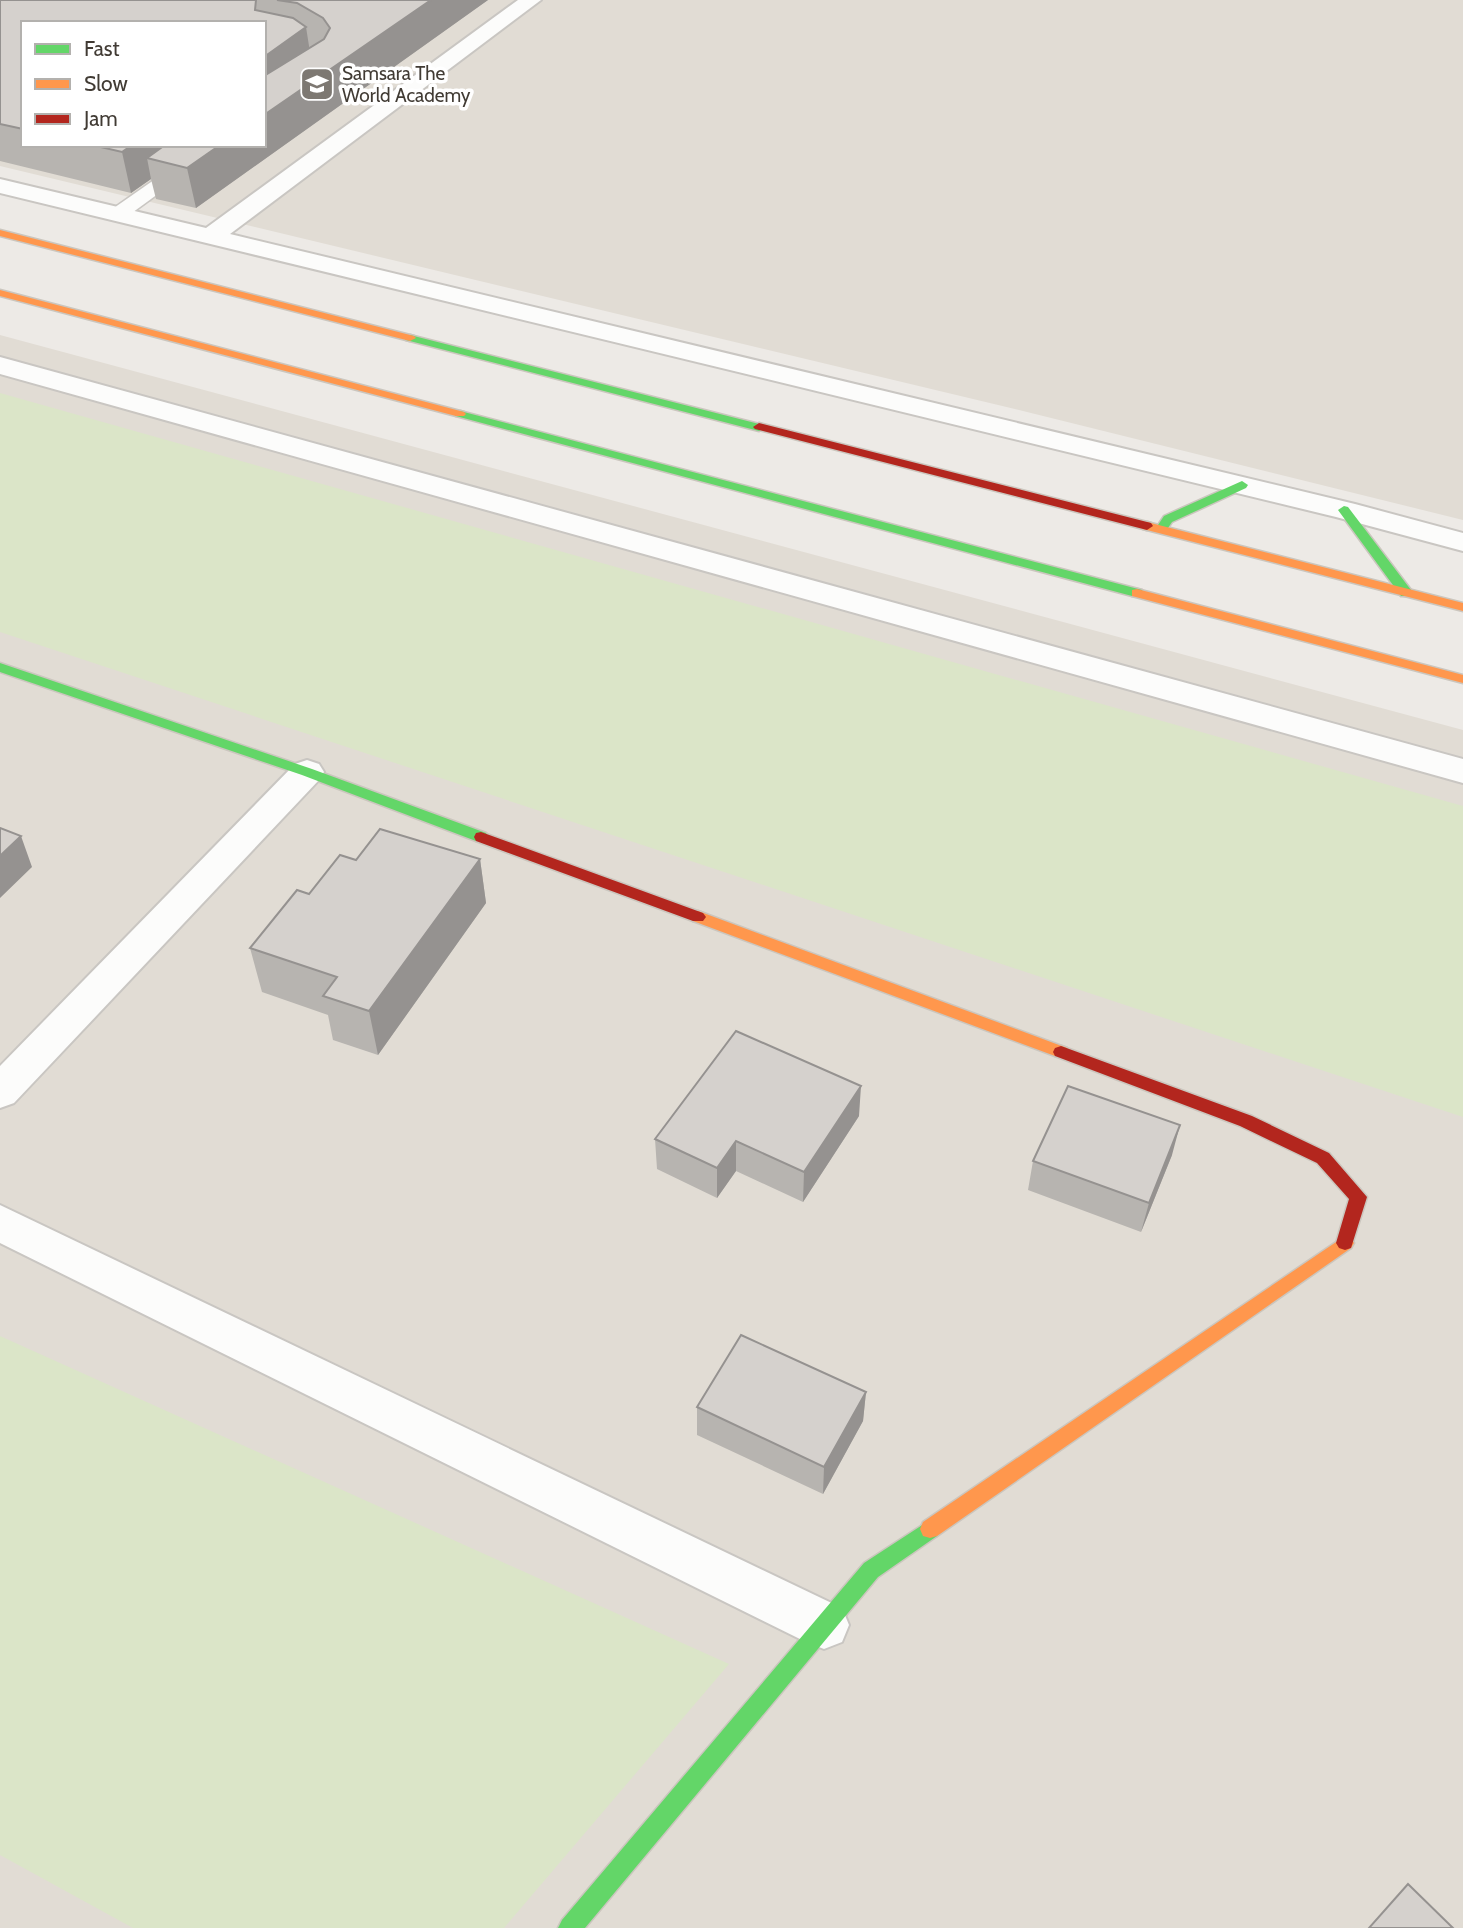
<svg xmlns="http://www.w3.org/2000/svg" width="1463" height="1928" font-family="Cabin,sans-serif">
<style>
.residential{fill:#e1dcd4;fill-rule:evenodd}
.green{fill:#dbe5c8}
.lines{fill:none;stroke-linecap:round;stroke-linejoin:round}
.lane-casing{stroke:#c9c6c2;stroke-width:3}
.street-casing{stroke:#c9c6c2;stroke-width:4}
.fast-casing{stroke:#cbc6be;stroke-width:3}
.slow-casing{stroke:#cbc6be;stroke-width:3}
.jam-casing{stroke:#cbc6be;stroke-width:3}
.lane{fill:#fcfcfb;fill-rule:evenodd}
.street{fill:#fcfcfb;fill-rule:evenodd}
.fast{fill:#63d668;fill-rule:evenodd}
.slow{fill:#ff974d;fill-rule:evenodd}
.jam{fill:#b3261e;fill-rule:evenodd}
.wall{fill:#b7b4b0;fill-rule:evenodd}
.shaded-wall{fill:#959290}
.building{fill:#d5d1cd;stroke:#959290;stroke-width:2}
.labels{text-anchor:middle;stroke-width:7;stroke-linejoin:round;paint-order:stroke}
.far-poi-label{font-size:19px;fill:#413b34;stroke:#fff;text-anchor:start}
</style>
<rect width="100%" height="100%" fill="#edeae6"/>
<!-- residential -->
<path class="residential" d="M0 0H1463V520L1027 412 0 166ZM23 23H264V145H23Z
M0 335 1463 730V1928H0Z"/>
<!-- green -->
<path class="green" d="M0 393 1463 806V1117L0 632Z
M0 1336 729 1664 504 1928H133L0 1855Z"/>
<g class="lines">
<!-- lane casing -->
<g class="lane-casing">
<path id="lane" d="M204 145H225L125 218H111L108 214 111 210Z"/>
</g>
<!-- street casing -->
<g class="street-casing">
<path id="street" d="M518 0H541L230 234 1355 504 1463 533V551L1336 517 0 193V179L206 228Z
M0 357 1463 759V783L0 374Z
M307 760 319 764 324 772 319 780 14 1103 0 1108V1066L295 764Z
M0 1205 842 1608 849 1625 842 1642 824 1649 806 1642 0 1243Z"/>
</g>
<!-- fast casing -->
<g class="fast-casing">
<path id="fast" d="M410 335 763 425 765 427 759 431 406 340 404 338Z
M460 411 1142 590 1143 593 1142 596H1132L456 416 454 414Z
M1242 481 1248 485 1246 488 1172 522 1166 531 1162 532 1156 528 1164 516Z
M1344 506 1348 507 1411 590V596H1401L1338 510Z
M0 663 312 769 486 833 488 837 486 841H476L302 775 0 672Z
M930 1520 937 1522 940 1529 937 1536 878 1577 585 1928H558L562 1920 864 1563Z"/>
</g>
<!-- slow casing -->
<g class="slow-casing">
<path id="slow" d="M0 230 414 336 416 338 410 341 0 236Z
M0 290 464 412 466 414 464 416H456L0 296Z
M1147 522 1463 603V611L1143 529 1141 526Z
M1137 589 1463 675V683L1132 596V590Z
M698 911 1067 1048 1069 1052 1067 1056H1055L693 921 690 917 693 913Z
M1345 1236 1351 1238 1354 1243 1351 1248 937 1536 930 1538 923 1536 920 1529 923 1522Z"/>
</g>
<!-- jam casing -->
<g class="jam-casing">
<path id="jam" d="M759 423 1151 523 1153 526 1147 530 755 429 753 427Z
M481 832 703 913 706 917 703 921H693L476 841 474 837 476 833Z
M1061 1046 1252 1116 1329 1153 1367 1197 1351 1248 1345 1250 1339 1248 1336 1243 1349 1199 1317 1163 1240 1126 1055 1056 1053 1052 1055 1048Z"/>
</g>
<!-- lane -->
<use href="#lane" class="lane"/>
<!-- street -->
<use href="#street" class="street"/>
<!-- fast -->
<use href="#fast" class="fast"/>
<!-- slow -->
<use href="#slow" class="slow"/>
<!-- jam -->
<use href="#jam" class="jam"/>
</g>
<!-- wall -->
<path class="wall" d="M0 0H488L196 208 156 199 151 179 131 193 0 161ZM23 23H264V145H23Z
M480 859 486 903 378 1055 333 1040 328 1015 262 992 250 948 309 894 356 860Z
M859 1116 803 1202 736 1171 717 1198 657 1169 655 1139Z
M1172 1155 1141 1232 1028 1190 1033 1161Z
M866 1392 863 1421 823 1494 697 1435V1407Z"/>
<!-- shaded-wall -->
<path class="shaded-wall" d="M431 0H488L196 208 187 168 220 145H264V115Z
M306 27 312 65 264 101V57Z
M132 145H199L147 158 151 179 131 193 122 152Z
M21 836 32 867 0 898V856Z
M480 859 486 903 378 1055 369 1011Z
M861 1086 859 1116 803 1202 804 1172Z
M1180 1125 1172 1155 1141 1232 1149 1203Z
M736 1141V1171L717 1198V1168Z
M866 1392 863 1421 823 1494 824 1467Z"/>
<!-- building -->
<path class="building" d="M0 0H256L255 10 293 18 306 27 264 57V23H23V129L0 124Z
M277 0H431L264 115V76L324 39 330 28 323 18 297 3Z
M92 145H132L122 152Z
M165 145H220L187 168 147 158Z
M0 828 21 836 0 856Z
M380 829 480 859 369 1011 323 996 337 977 250 948 297 890 309 894 340 855 356 860Z
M736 1031 861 1086 804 1172 736 1141 717 1168 655 1139Z
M1068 1086 1180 1125 1149 1203 1033 1161Z
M741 1335 866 1392 824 1467 697 1407Z
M1408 1884 1453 1928H1369Z"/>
<!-- icons -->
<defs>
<g id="school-square" transform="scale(1.75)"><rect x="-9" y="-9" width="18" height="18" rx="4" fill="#7d7872" stroke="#fff"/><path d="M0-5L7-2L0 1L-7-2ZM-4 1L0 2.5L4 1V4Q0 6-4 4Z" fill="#fff"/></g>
</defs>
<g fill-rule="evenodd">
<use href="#school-square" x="317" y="84"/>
</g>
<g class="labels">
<!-- far-poi labels -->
<g class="far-poi-label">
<text x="342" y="80">Samsara The<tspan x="342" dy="22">World Academy</tspan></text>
</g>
</g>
<!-- legend -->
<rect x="21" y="21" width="245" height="126" fill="#ffffff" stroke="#b3b1ae" stroke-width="2"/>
<rect x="35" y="44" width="35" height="10" fill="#63d668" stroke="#b3b1ae" stroke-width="2"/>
<text x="84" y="56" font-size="21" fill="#413b34">Fast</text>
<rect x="35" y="79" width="35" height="10" fill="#ff974d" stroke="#b3b1ae" stroke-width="2"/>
<text x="84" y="91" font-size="21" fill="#413b34">Slow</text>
<rect x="35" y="114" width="35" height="10" fill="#b3261e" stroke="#b3b1ae" stroke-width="2"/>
<text x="84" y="126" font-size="21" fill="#413b34">Jam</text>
</svg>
